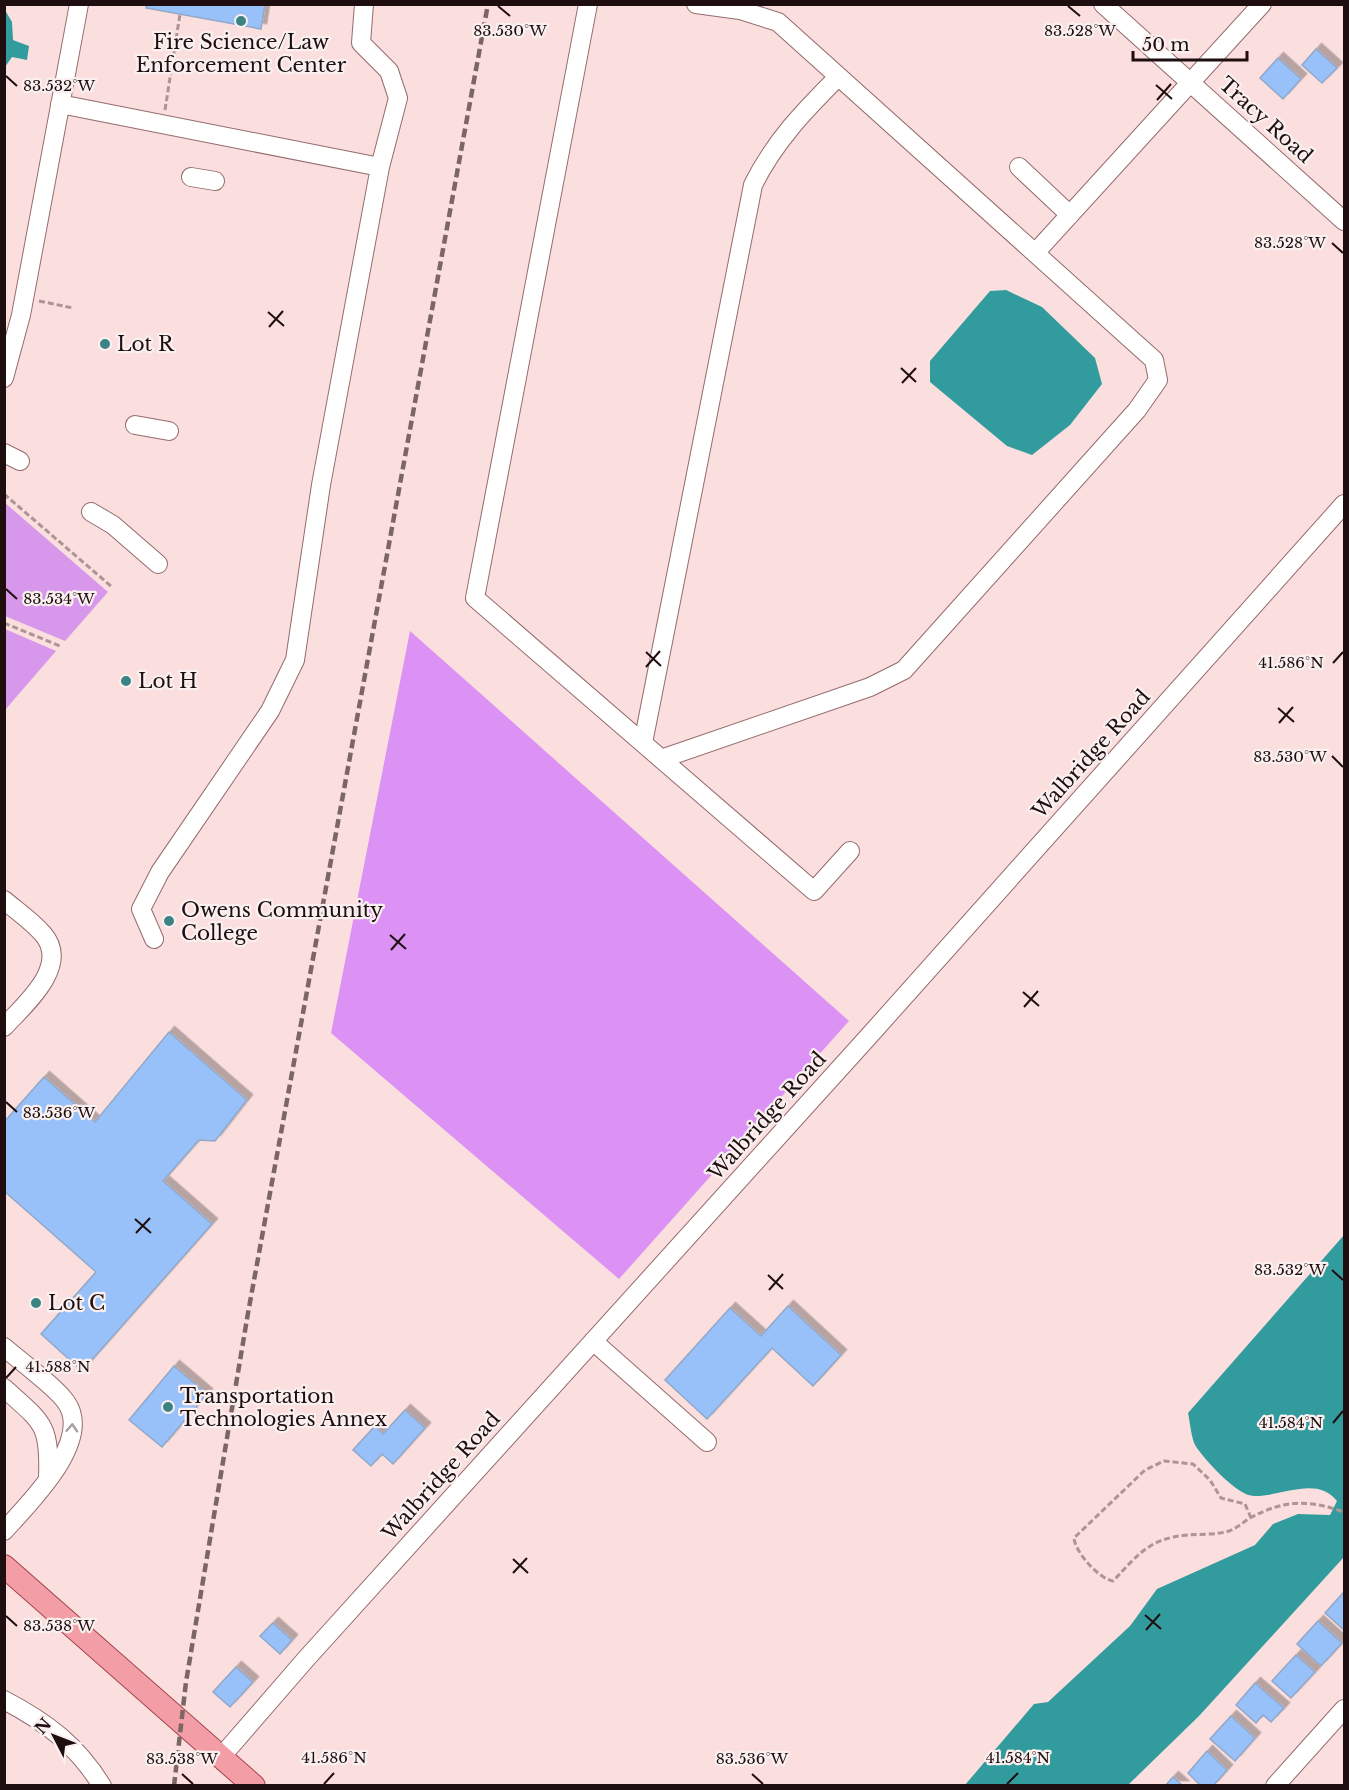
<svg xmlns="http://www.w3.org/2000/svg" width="1349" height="1790" font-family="'Libre Baskerville',serif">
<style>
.green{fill:#d798ec}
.forest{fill:#db92f4}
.water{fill:#329b9d}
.building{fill:#98c1fa;stroke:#91a8c8;stroke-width:1.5;filter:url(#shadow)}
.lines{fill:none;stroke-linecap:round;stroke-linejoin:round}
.minor-casing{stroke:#956b6c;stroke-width:20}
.major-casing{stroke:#a3414b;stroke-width:24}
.path{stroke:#ad9595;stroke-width:3;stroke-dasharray:6 3;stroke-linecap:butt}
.minor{stroke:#fff;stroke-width:18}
.major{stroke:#f39ea6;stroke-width:22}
.rail{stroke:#7b6666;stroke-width:4.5;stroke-dasharray:9 4.5;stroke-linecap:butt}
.oneway{stroke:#a59f9f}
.ticks{fill:none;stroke:#1e0e0f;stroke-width:2}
.poi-dot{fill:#3b8385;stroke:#faf0f0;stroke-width:2}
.labels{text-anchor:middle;stroke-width:4.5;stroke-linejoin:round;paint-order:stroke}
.poi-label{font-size:20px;fill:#1e0e0f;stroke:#faf0f0;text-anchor:start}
.street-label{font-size:20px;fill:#1e0e0f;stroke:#faf0f0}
.ticks-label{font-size:15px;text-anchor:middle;fill:#1e0e0f;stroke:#faf0f0;stroke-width:4.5;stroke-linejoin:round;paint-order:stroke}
</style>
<defs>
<filter id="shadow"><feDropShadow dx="5.5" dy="-5.5" stdDeviation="0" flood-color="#0004"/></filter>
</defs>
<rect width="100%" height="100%" fill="#fbdede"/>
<!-- green -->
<path class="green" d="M4 502 108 592 65 641 5 616Z
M5 629 56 651 5 710Z"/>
<!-- forest -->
<path class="forest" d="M410 631 849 1021 619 1279 331 1033Z"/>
<!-- water -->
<path class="water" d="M5 10 12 22 13 40 29 46 27 60 12 57 5 67Z
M1006 290 1042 307 1095 358 1102 384 1070 425 1032 455 1007 446 930 382V361L990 291Z
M1344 1235V1557L1199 1716 1128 1785H965L1034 1704 1048 1702 1130 1626 1157 1589 1255 1545 1273 1524 1298 1514 1330 1515 1337 1501C1317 1475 1280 1497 1254 1496 1237 1496 1204 1459 1195 1445 1191 1436 1190 1422 1188 1413Z"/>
<!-- building -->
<path class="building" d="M147 4H265L261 29 146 8Z
M1316 49 1337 68 1322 83 1302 65Z
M1278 58 1301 79 1283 99 1260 78Z
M169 1032 247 1100 215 1141 199 1140 163 1181 212 1224 82 1371 41 1334 96 1272 4 1191V1122L44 1077 95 1122Z
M788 1306 841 1355 813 1386 772 1348 707 1419 665 1380 730 1308 761 1336Z
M174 1366 207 1394 162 1447 129 1420Z
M405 1410 425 1428 393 1464 382 1454 371 1466 353 1450 375 1426 383 1434Z
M1344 1592V1630L1325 1613Z
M1318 1621 1342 1643 1321 1666 1297 1644Z
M273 1623 292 1640 280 1654 260 1636Z
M1296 1655 1315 1672 1291 1698 1272 1681Z
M236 1667 253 1682 230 1707 213 1692Z
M1255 1683 1284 1708 1271 1722 1263 1715 1256 1723 1236 1705Z
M1231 1716 1255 1738 1235 1761 1210 1739Z
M1207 1751 1227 1770 1213 1786H1201L1188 1773Z
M1173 1777 1183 1786H1165Z"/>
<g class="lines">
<!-- minor casing -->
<g class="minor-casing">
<path id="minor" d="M588 4 475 598 814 891 850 851
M1103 4 1344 221
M60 104 380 167
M1019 167 1070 215
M191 177 215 181
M1035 253 1262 4
M4 378 21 315 79 4
M135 425 169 431
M4 453 20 461
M91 512 113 525 158 564
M643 743 753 185C774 142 805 110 838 77
M661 759 870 687 904 670 1137 410 1158 380 1154 360 778 22 740 10 696 4
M4 900C17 911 32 921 43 934 71 966 24 1005 4 1027
M154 939 141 909 160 872 270 711 295 660 321 485 380 167 398 98 389 71 361 43 364 4
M593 1341 707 1442
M4 1347C20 1361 56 1387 66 1402 94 1441 28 1504 4 1531
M4 1388C43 1423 50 1424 48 1477
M4 1700C46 1722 77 1745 102 1786
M221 1757 306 1659 869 1036 1344 504
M1275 1786 1344 1709"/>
</g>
<!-- major casing -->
<g class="major-casing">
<path id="major" d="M4 1566 254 1786"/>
</g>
<!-- path -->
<path class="path" d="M165 110 180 14
M39 301 73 308
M4 494 112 587
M4 623 60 646
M1251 1518 1245 1504 1221 1498 1210 1480 1193 1464 1164 1461 1145 1470 1074 1538C1075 1552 1099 1579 1113 1581 1138 1555 1149 1538 1188 1535 1201 1534 1216 1535 1229 1531 1238 1528 1244 1521 1252 1517 1286 1499 1309 1500 1344 1512"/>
<!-- minor -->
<use href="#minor" class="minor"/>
<!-- major -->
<use href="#major" class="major"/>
<!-- rail -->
<path class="rail" d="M174 1786 186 1682 248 1313 488 4"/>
</g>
<!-- one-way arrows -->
<defs><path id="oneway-chevron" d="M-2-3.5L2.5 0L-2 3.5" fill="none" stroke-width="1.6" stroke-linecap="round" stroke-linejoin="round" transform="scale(1.5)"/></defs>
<use class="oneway" href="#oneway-chevron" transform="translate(72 1428) rotate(-87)"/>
<!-- ticks -->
<path class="ticks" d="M498 6 510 16M1068 6 1080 16M6 76 17 86M1156 85 1172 99M1157 100 1171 84M1332 243 1343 253M268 312 284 326M269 327 283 311M901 368 916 382M902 383 916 368M6 589 17 599M646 652 661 666M1333 663 1343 652M646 667 660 651M1278 708 1294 722M1279 723 1293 707M1332 756 1343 767M390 935 406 949M391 950 405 934M1023 992 1039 1006M1024 1007 1038 991M6 1102 17 1112M135 1219 151 1233M136 1233 150 1218M1332 1270 1343 1280M768 1275 783 1289M769 1290 783 1274M6 1378 16 1367M1333 1423 1343 1411M513 1559 528 1573M513 1573 527 1558M1145 1615 1161 1629M6 1616 17 1626M1146 1630 1160 1614M182 1774 193 1784M752 1774 763 1784M324 1784 334 1773M1007 1784 1018 1773"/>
<!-- markers -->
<g class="poi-dot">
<circle cx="241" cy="21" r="6"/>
<circle cx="105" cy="344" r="6"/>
<circle cx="126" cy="681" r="6"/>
<circle cx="169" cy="921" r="6"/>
<circle cx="36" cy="1303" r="6"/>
<circle cx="168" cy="1407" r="6"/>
</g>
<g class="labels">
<!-- poi labels -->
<g class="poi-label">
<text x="241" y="49" text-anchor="middle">Fire Science/Law<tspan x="241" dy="23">Enforcement Center</tspan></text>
<text x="117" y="351">Lot R</text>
<text x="138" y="688">Lot H</text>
<text x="181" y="917">Owens Community<tspan x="181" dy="23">College</tspan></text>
<text x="48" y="1310">Lot C</text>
<text x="180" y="1403">Transportation<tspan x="180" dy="23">Technologies Annex</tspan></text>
</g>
<!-- street labels -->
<g class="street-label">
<text transform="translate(1266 120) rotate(42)" y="7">Tracy Road</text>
<text transform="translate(1091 754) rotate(-48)" y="7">Walbridge Road</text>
<text transform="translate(767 1116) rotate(-48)" y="7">Walbridge Road</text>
<text transform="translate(441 1476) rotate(-48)" y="7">Walbridge Road</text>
</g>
</g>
<g class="ticks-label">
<text x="510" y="36">83.530°W</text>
<text x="1080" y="36">83.528°W</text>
<text x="59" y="91">83.532°W</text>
<text x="1290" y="248">83.528°W</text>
<text x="59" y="604">83.534°W</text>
<text x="1291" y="668">41.586°N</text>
<text x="1290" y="762">83.530°W</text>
<text x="59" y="1118">83.536°W</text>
<text x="1290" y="1275">83.532°W</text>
<text x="58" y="1372">41.588°N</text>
<text x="1291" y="1428">41.584°N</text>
<text x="59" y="1631">83.538°W</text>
<text x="334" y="1763">41.586°N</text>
<text x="1018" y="1763">41.584°N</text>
<text x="182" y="1764">83.538°W</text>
<text x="752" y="1764">83.536°W</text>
</g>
<!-- border -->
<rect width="1349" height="1790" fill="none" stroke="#1e0e0f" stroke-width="12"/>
<!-- north arrow -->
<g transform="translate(54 1736) rotate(312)" stroke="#faf0f0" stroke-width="4.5" paint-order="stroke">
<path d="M0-4.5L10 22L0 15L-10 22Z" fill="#1e0e0f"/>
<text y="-9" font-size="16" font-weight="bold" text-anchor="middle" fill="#1e0e0f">N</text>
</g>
<!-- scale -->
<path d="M1133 51v9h114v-9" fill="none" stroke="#1e0e0f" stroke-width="3"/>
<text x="1142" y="51" font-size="18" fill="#1e0e0f" stroke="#faf0f0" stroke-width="4.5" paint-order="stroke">50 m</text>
</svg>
